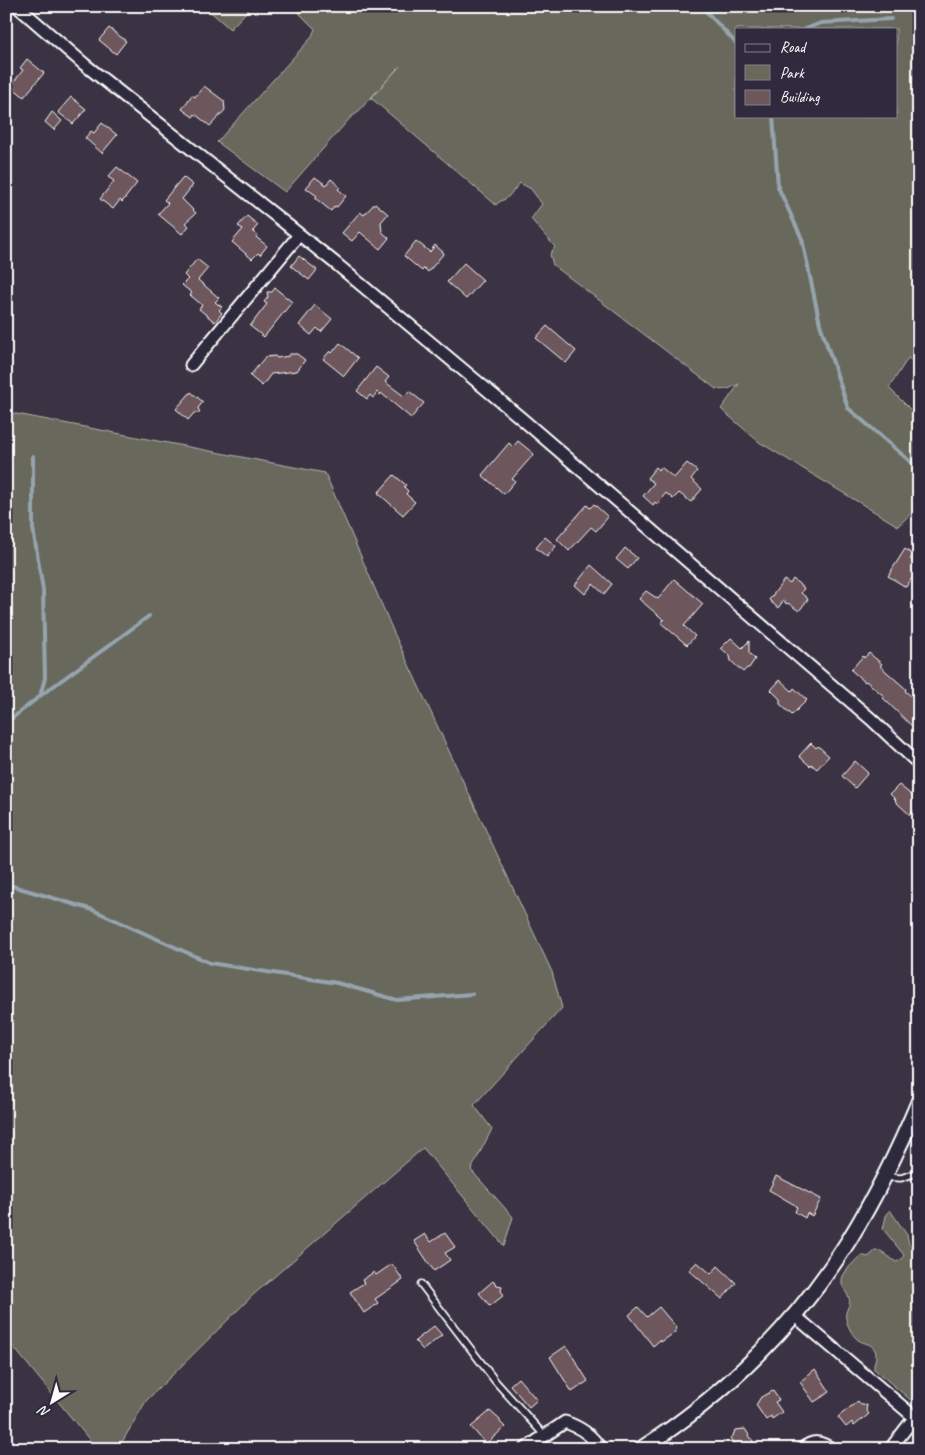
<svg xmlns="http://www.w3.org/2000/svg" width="925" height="1455" font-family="Caveat,sans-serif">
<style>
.green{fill:#68695b;stroke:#b4b4ad;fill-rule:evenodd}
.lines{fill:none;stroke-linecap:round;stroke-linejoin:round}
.stream{stroke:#96a4af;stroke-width:4}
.building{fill:#6d575b;stroke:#fff}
.service-casing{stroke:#fff;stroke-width:9}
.minor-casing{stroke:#fff;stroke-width:15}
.tertiary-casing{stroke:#fff;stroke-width:18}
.service{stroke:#2f2a3d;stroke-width:5.5}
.minor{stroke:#2f2a3d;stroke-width:11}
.tertiary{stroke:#2f2a3d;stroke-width:14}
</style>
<rect width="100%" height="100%" fill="#3b3343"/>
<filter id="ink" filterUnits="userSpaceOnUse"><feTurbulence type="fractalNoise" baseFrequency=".02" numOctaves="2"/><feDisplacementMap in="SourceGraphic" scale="10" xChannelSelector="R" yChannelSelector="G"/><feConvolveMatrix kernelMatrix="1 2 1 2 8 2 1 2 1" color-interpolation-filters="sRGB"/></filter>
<g filter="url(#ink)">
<!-- green -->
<path class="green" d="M204 6H252L230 29Z
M296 6H821L820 8 836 12 860 10 880 13 888 6H892L903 11 919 10V364L908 358 889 388 919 418V506L898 526 759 442 721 409 739 384C731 388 725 391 716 389L553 265 550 254 555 247 531 219 542 204 531 189 520 183 507 198 499 202 496 205 371 98 400 66 356 114 351 117 285 192 217 142 311 38 315 29 300 14ZM736 29H896V116H736Z
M6 412 325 473 394 633 552 972 562 1008 474 1105 492 1129 471 1170 513 1217 504 1246 423 1148 253 1295 146 1401 118 1449H97L6 1338Z
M890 1210 907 1235 909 1244 919 1254V1407L874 1369C873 1363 878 1357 875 1350 871 1342 861 1344 856 1338 851 1333 844 1320 846 1313 847 1307 851 1305 849 1298 846 1290 839 1286 843 1276 847 1268 855 1261 861 1255L868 1257 875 1251H881L896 1262 901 1260 904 1255 883 1229 886 1216Z"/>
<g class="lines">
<!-- stream -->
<path class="stream" d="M701 6 736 43
M805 29 821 23 891 19
M773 116 778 187 802 239 820 324 848 408 919 469
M33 456V529L43 590 45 678 40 696
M6 723 40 696 149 616
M6 884 93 910 210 963 337 983 397 1000 472 994
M6 1213 7 1215"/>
</g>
<!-- building -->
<path class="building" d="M109 28 126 41 116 54 99 40Z
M27 59 44 73 24 97 11 86 23 70 20 68Z
M204 86 224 101 225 110 210 126 195 114 193 117 182 109 192 95 195 97Z
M71 97 86 109 73 124 58 112Z
M52 112 62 121 54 130 45 122Z
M102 123 117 135 102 153 85 138 91 131 94 133Z
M117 167 137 183 122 202 120 200 113 209 100 199 114 181 108 177Z
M183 177 193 185 182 199 196 213 185 223 189 226 182 234 158 214 168 203 164 200Z
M315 177 326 185 331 179 340 187 338 189 346 196 337 207 335 206 331 211 315 198 317 196 306 188Z
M375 203 388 214 381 222 382 232 389 238 380 249 360 232 352 241 342 233 360 212 364 215Z
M247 216 258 225 253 231 257 235 256 237 267 246 260 255 258 253 252 259 232 242 243 229 238 226Z
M416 241 430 252 435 245 444 253 428 272 424 268 422 271 404 256Z
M299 256 317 270 309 280 291 266Z
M197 259 208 268 198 280 219 298 215 302 222 307 219 310 222 313 215 322 199 309 202 305 190 295 192 293 182 285 188 279 184 275Z
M464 263 483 280 466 299 447 282Z
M275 288 292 302 264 337 250 326 267 304 264 302 268 297 267 292H272Z
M315 305 332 319 321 332 317 328 311 335 299 325Z
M547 326 576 351 566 363 536 338Z
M340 343 358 358 344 376 323 359 330 351 332 353Z
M290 354H297L305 360 297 371 271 374 262 386 250 376 265 357 275 356 277 358 289 356Z
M376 367 389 377 385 382 404 396 409 391 424 403 411 418 381 393 380 395 377 392 373 398 370 395 367 399 357 391Z
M191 392 203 402 198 408 200 413H194L188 420 176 409Z
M518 441 534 454 512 479 515 481 504 494 482 475 509 443 513 447Z
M687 463 697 471 691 479 702 489 691 502 679 493 673 499 666 493 657 504 655 502 653 505 643 496 654 483 647 478 656 467 659 470 661 467 674 478Z
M394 475 406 485 404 487 408 491 406 494 415 502 403 515 378 493Z
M594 504 608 517 596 531 591 527 569 551 557 539 587 505 590 508Z
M545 537 556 546 547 557 536 548Z
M625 548 637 558 628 569 616 559Z
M905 549 913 555 910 559 919 565V568L906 587 888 576Z
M591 565 612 584 604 594 593 584 585 594 575 585Z
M674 579 703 604 684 626 695 636 687 645 661 623 664 620 639 599 646 591 658 599Z
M793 579 804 588 801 593 808 599 799 611 788 603 787 604 783 601 778 608 769 600 784 580 790 584Z
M731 638 742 648 749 641V653L755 659 749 668H747L743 672 731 661 730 656 721 648Z
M869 653 882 664 880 666 906 689 905 691 919 703V733L883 698 884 696 866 681 865 682 851 670 863 656 864 658Z
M780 680 792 691 794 688 807 700 792 715 780 704V699L771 690Z
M811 743 816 748 818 746 829 756 817 769 811 764 810 766 799 756Z
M855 761 868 773 855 788 842 776Z
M899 785 919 801V816L913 811 910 815 895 801 896 800 890 794Z
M776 1176 821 1199 812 1216 807 1213 805 1218 795 1212 797 1207 795 1206V1205L769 1190Z
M445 1233 455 1247 445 1253 450 1260 434 1271 414 1241 425 1234 431 1242Z
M697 1262 711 1274 718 1266 736 1283 722 1299 689 1270Z
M392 1264 403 1280 375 1299 378 1303 364 1313 350 1292 364 1283 362 1280 374 1272 376 1275Z
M493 1281 497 1285 502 1286 501 1291 504 1295 490 1306 479 1293Z
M638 1307 647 1317 659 1307 676 1327 675 1332 667 1338 661 1342 660 1340 653 1346 629 1315Z
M434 1326 442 1335 423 1350 415 1341Z
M566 1346 588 1381 572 1392 550 1357Z
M815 1369 830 1392 814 1402 800 1382Z
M518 1378 537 1400 529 1407 510 1385Z
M773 1391 779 1400 775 1402 782 1412 772 1419 771 1416 766 1420 756 1405 761 1397Z
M858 1401 861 1405H867L866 1410 869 1414 854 1426 852 1422 846 1427 838 1417Z
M490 1411 500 1420V1422L505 1427 486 1444 471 1427Z
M745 1429 758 1449H737L730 1438 733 1436 735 1430Z"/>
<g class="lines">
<!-- service casing -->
<g class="service-casing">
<path id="service" d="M884 1177 901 1178 919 1172
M421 1284 496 1382 544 1435"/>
</g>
<!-- minor casing -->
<g class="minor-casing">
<path id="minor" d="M17 6 84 64 334 262 522 419 871 719 919 764
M191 365 299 235
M794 1315 919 1421
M525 1449 565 1422C582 1428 591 1435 601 1449
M802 1449C813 1440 820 1441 832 1449
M890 1449 914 1418"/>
</g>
<!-- tertiary casing -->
<g class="tertiary-casing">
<path id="tertiary" d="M641 1449C724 1396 797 1324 849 1240 876 1196 899 1149 919 1101"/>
</g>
<!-- service -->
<use href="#service" class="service"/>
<!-- minor -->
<use href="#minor" class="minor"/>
<!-- tertiary -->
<use href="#tertiary" class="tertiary"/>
</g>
</g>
<!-- margin -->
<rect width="925" height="1455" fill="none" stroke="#2f2a3d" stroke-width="25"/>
<rect x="12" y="12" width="900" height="1430" fill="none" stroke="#fff" stroke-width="2" filter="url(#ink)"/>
<!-- legend -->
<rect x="735" y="28" width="162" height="90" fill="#2f2a3d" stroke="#827f8b"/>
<rect x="745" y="44" width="25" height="8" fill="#2f2a3d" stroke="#827f8b"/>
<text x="780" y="52" font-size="15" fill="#ffffff">Road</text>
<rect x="745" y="65" width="25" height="15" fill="#68695b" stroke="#827f8b"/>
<text x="780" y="78" font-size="15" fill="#ffffff">Park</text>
<rect x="745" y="90" width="25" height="15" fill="#6d575b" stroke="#827f8b"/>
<text x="780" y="102" font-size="15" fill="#ffffff">Building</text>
<!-- north arrow -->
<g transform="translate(52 1402) rotate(217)" stroke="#2f2a3d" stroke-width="4" paint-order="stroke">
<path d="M0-4L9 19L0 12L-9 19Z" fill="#ffffff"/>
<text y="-8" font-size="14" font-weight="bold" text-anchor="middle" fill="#ffffff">N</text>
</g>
</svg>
